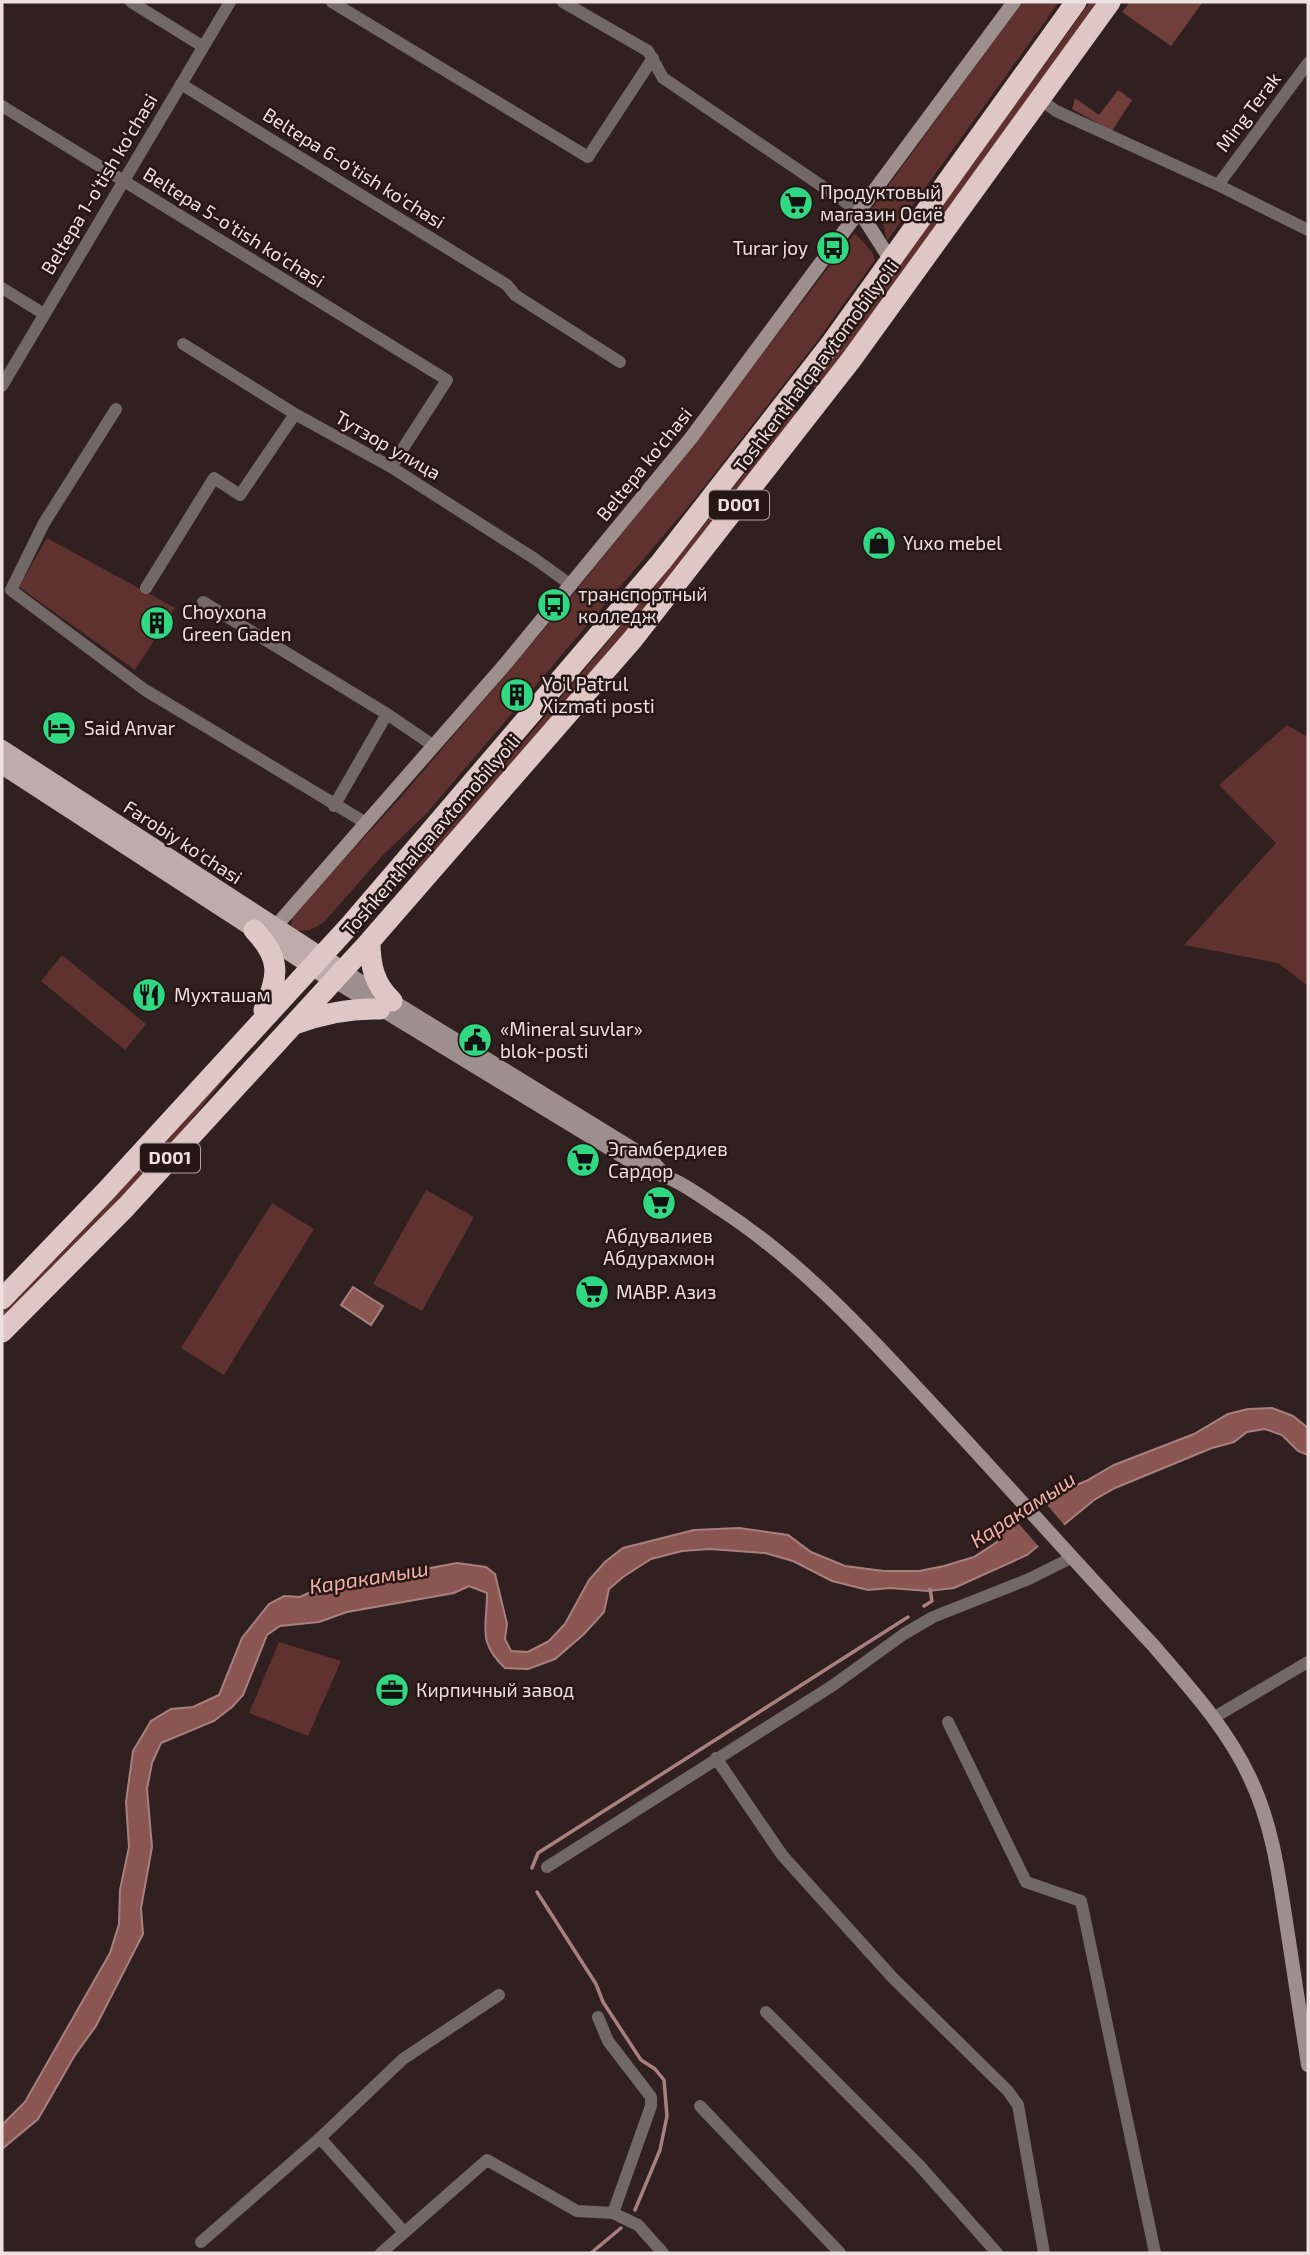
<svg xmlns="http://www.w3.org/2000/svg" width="1310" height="2255" font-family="'Exo 2',sans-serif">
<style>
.green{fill:#60322f}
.forest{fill:#703e3b}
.water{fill:#8b5652;stroke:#a8807d;stroke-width:2}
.pier{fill:#30201f}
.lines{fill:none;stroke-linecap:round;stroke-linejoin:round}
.stream{stroke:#a8807d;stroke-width:3.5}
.street{stroke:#716867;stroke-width:12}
.secondary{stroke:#9d8f8d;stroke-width:14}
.primary{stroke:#bfacaa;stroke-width:18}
.highway{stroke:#dec7c5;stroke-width:21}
.labels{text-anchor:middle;stroke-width:5;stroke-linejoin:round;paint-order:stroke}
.shield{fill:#261715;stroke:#b1a4a3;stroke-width:2}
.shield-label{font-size:18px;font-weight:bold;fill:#ede1e0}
.street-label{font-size:19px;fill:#ede1e0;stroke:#261715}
.poi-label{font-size:19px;fill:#ede1e0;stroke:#261715;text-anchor:start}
.water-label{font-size:21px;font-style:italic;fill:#f5b0aa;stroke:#261715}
</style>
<rect width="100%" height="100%" fill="#30201f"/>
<!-- green -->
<path class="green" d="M1022 2H1059L887 241 883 223 872 208Z
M1090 2H1099L818 389 812 385Z
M855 233 872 252 875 260 815 344 693 501 427 813 383 855 325 921C314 929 304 935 291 927L292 916 402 796 562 608 666 479Z
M794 410 799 413 614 647 340 958 415 873 414 870C543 719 673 568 794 410Z
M47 538 175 608 135 670 19 587Z
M1287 725 1308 737V986L1278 963 1184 945 1276 843 1219 785Z
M62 955 146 1024 125 1050 41 981Z
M293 1001 235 1066 169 1147 2 1321V1312L79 1235Z
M426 1190 474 1217 422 1311 373 1284Z
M272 1203 314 1229 224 1375 181 1348Z
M279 1642 341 1661 308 1736 249 1713Z"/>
<!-- forest -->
<path class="forest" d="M1130 2H1203L1171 46 1122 12Z
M1118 90 1132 100 1112 131 1072 109 1075 98 1099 115Z"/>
<!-- water -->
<path class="water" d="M353 1287 383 1306 371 1325 341 1305Z
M1272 1408 1293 1416 1308 1428V1455L1298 1451 1282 1435 1265 1429 1247 1432 1234 1442 1212 1448 1115 1488 1094 1500 1027 1555 954 1588 928 1591 890 1588 868 1590 832 1581 793 1561 765 1553 710 1549 682 1551 651 1559 623 1577 609 1589 604 1612 584 1634 555 1659 528 1669 505 1668C477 1642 487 1627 487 1593L469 1586 454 1593 347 1612 319 1622 280 1626 267 1635 243 1695 232 1707 214 1721 161 1743 152 1763 147 1789 152 1847 141 1908 143 1934 96 2026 75 2055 38 2119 2 2149V2125L25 2102 110 1953 119 1924 120 1890 129 1847 126 1802 133 1751 151 1721 171 1709 193 1707 219 1695 242 1638 269 1604 284 1596 300 1597 325 1585 382 1581 404 1577 425 1569 457 1563 486 1567 495 1574 507 1624 505 1639 511 1651 528 1652 549 1641 565 1624 589 1580 605 1562 623 1548 694 1530 739 1528 788 1535 811 1552 845 1566 884 1571H919L944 1566 974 1557 997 1542 1008 1525 1048 1497 1086 1481 1114 1465 1194 1434 1228 1414 1248 1409Z"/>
<!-- pier -->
<path class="pier" d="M1041 1498 1066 1527 1040 1548 1013 1517Z"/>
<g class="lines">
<!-- stream -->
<path class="stream" d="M924 1606 932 1601 930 1589
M532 1868 538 1853 908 1617
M537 1892 596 1984 603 2002 641 2060 655 2069 664 2080 667 2116 660 2150 635 2210
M591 2253 621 2228"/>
<!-- street -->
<path class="street" d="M131 2 202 46
M332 2 588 157 653 58
M563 2 648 51 663 78 669 82 860 212
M181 84 507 285 515 295 620 362
M1040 99 1056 111 1218 185 1308 230
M2 106 447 380 391 467
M1218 185 1308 63
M2 288 44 314
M183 344 295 414 391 467 535 559 571 585
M2 386 230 2
M116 409 44 523 11 590 145 690 366 823
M146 588 214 478 240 495 295 414
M203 602 387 714 434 746
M334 806 387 714
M1213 1718 1308 1662
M948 1722 1026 1882 1081 1901 1155 2253
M716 1758 782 1855 892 1977 1008 2091 1018 2105 1044 2253
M547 1867 832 1686 904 1634 933 1617 1029 1579 1071 1558
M766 2012 919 2165 997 2253
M598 2017 608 2041 651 2097V2106L613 2213
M700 2106 840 2253
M320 2138 404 2232
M201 2242 320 2138 403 2059 499 1995
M381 2253 487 2160 577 2211 613 2213 638 2225 663 2253"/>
<!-- secondary -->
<path class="secondary" d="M860 212 890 259
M275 927 507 662 691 438 1014 2
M342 970 651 1160 664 1174
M333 980 645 1170C674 1176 696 1193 720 1209 794 1257 856 1322 916 1387 996 1472 1073 1560 1153 1645 1189 1687 1227 1728 1250 1778 1273 1826 1279 1877 1287 1928 1294 1974 1301 2019 1308 2065"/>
<!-- primary -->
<path class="primary" d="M2 749 342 970
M2 765 333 980"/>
<!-- highway -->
<path class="highway" d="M254 930C281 958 279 975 264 1010
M370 941C370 965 374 984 392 1001
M295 1024C324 1013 350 1008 380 1009
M2 1299 106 1191 351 924 661 562 830 345 1076 2
M2 1332 126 1207 370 941 633 639 851 360 1110 2"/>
</g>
<!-- icons -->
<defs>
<g id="supermarket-disc" transform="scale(1.75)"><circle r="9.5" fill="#31d882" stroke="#261715"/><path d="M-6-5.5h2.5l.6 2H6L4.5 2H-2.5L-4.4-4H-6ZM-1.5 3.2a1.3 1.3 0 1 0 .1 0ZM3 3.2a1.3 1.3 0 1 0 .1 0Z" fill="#111"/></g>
<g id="bus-disc" transform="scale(1.75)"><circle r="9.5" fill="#31d882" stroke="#261715"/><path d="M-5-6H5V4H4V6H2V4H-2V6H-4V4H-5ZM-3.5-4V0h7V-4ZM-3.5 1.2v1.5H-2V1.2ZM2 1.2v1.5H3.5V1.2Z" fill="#111"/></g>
<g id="shop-disc" transform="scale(1.75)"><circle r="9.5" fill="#31d882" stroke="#261715"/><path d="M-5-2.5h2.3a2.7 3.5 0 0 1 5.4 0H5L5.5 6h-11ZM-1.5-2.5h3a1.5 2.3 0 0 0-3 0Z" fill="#111"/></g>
<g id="building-disc" transform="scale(1.75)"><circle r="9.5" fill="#31d882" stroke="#261715"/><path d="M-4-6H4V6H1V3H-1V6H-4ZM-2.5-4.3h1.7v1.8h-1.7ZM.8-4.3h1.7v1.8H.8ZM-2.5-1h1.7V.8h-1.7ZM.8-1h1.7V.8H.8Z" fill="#111"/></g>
<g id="hotel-disc" transform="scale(1.75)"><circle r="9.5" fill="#31d882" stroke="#261715"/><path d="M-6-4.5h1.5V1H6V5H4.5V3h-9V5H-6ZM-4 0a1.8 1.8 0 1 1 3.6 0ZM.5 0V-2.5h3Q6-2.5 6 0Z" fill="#111"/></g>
<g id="restaurant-disc" transform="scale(1.75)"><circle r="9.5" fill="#31d882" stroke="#261715"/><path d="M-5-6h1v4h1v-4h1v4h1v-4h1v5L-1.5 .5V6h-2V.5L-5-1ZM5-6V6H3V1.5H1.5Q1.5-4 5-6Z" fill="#111"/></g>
<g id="civic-disc" transform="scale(1.75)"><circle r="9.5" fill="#31d882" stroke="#261715"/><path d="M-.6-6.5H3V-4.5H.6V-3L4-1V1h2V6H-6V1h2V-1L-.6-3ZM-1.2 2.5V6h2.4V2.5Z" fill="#111"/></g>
<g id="office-disc" transform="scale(1.75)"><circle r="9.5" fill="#31d882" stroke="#261715"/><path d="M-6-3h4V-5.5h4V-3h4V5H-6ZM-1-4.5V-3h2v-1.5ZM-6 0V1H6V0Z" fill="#111"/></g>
</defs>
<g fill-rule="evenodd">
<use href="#supermarket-disc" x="796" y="203"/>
<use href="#bus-disc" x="833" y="248"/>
<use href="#shop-disc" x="879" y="543"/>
<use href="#bus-disc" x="554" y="605"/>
<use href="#building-disc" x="157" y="623"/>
<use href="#building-disc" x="517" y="695"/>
<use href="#hotel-disc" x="59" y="728"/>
<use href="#restaurant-disc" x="149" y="995"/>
<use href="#civic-disc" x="475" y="1040"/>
<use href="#supermarket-disc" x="583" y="1160"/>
<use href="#supermarket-disc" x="659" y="1203"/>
<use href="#supermarket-disc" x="592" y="1292"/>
<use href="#office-disc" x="392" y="1690"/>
</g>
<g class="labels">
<!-- shield labels -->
<g class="shield">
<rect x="709" y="490.5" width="60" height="29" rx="5"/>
<rect x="140" y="1143.5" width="60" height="29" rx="5"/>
</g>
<g class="shield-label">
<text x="739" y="511">D001</text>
<text x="170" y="1164">D001</text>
</g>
<!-- street labels -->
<g class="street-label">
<text transform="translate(1248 112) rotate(-53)" y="7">Ming Terak</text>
<text transform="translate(354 168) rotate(32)" y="7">Beltepa 6-o'tish ko'chasi</text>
<text transform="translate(99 184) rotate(-59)" y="7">Beltepa 1-o'tish ko'chasi</text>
<text transform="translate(234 227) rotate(32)" y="7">Beltepa 5-o'tish ko'chasi</text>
<text transform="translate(816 366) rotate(-53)" y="7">Toshkent halqa avtomobil yo'li</text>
<text transform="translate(388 445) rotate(30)" y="7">Тутзор улица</text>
<text transform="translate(644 464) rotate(-51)" y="7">Beltepa ko'chasi</text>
<text transform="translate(431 835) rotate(-49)" y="7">Toshkent halqa avtomobil yo'li</text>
<text transform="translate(183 842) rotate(33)" y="7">Farobiy ko'chasi</text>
</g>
<!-- poi labels -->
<g class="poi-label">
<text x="820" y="199">Продуктовый<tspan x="820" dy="22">магазин Осиё</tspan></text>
<text x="808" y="255" text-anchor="end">Turar joy</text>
<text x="903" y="550">Yuxo mebel</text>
<text x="578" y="601">транспортный<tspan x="578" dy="22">колледж</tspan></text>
<text x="182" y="619">Choyxona<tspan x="182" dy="22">Green Gaden</tspan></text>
<text x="542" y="691">Yo'l Patrul<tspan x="542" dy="22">Xizmati posti</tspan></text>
<text x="84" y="735">Said Anvar</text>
<text x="174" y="1002">Мухташам</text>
<text x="500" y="1036">«Mineral suvlar»<tspan x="500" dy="22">blok-posti</tspan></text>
<text x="608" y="1156">Эгамбердиев<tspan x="608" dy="22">Сардор</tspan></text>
<text x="659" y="1243" text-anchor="middle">Абдувалиев<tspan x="659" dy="22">Абдурахмон</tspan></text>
<text x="616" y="1299">МАВР. Азиз</text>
<text x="416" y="1697">Кирпичный завод</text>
</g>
<!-- water labels -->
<g class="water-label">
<text transform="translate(1023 1510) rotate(-33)" y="7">Каракамыш</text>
<text transform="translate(369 1578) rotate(-9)" y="7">Каракамыш</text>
</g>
</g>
<!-- border -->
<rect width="1310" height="2255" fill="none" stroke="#ede1e0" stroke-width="7"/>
</svg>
